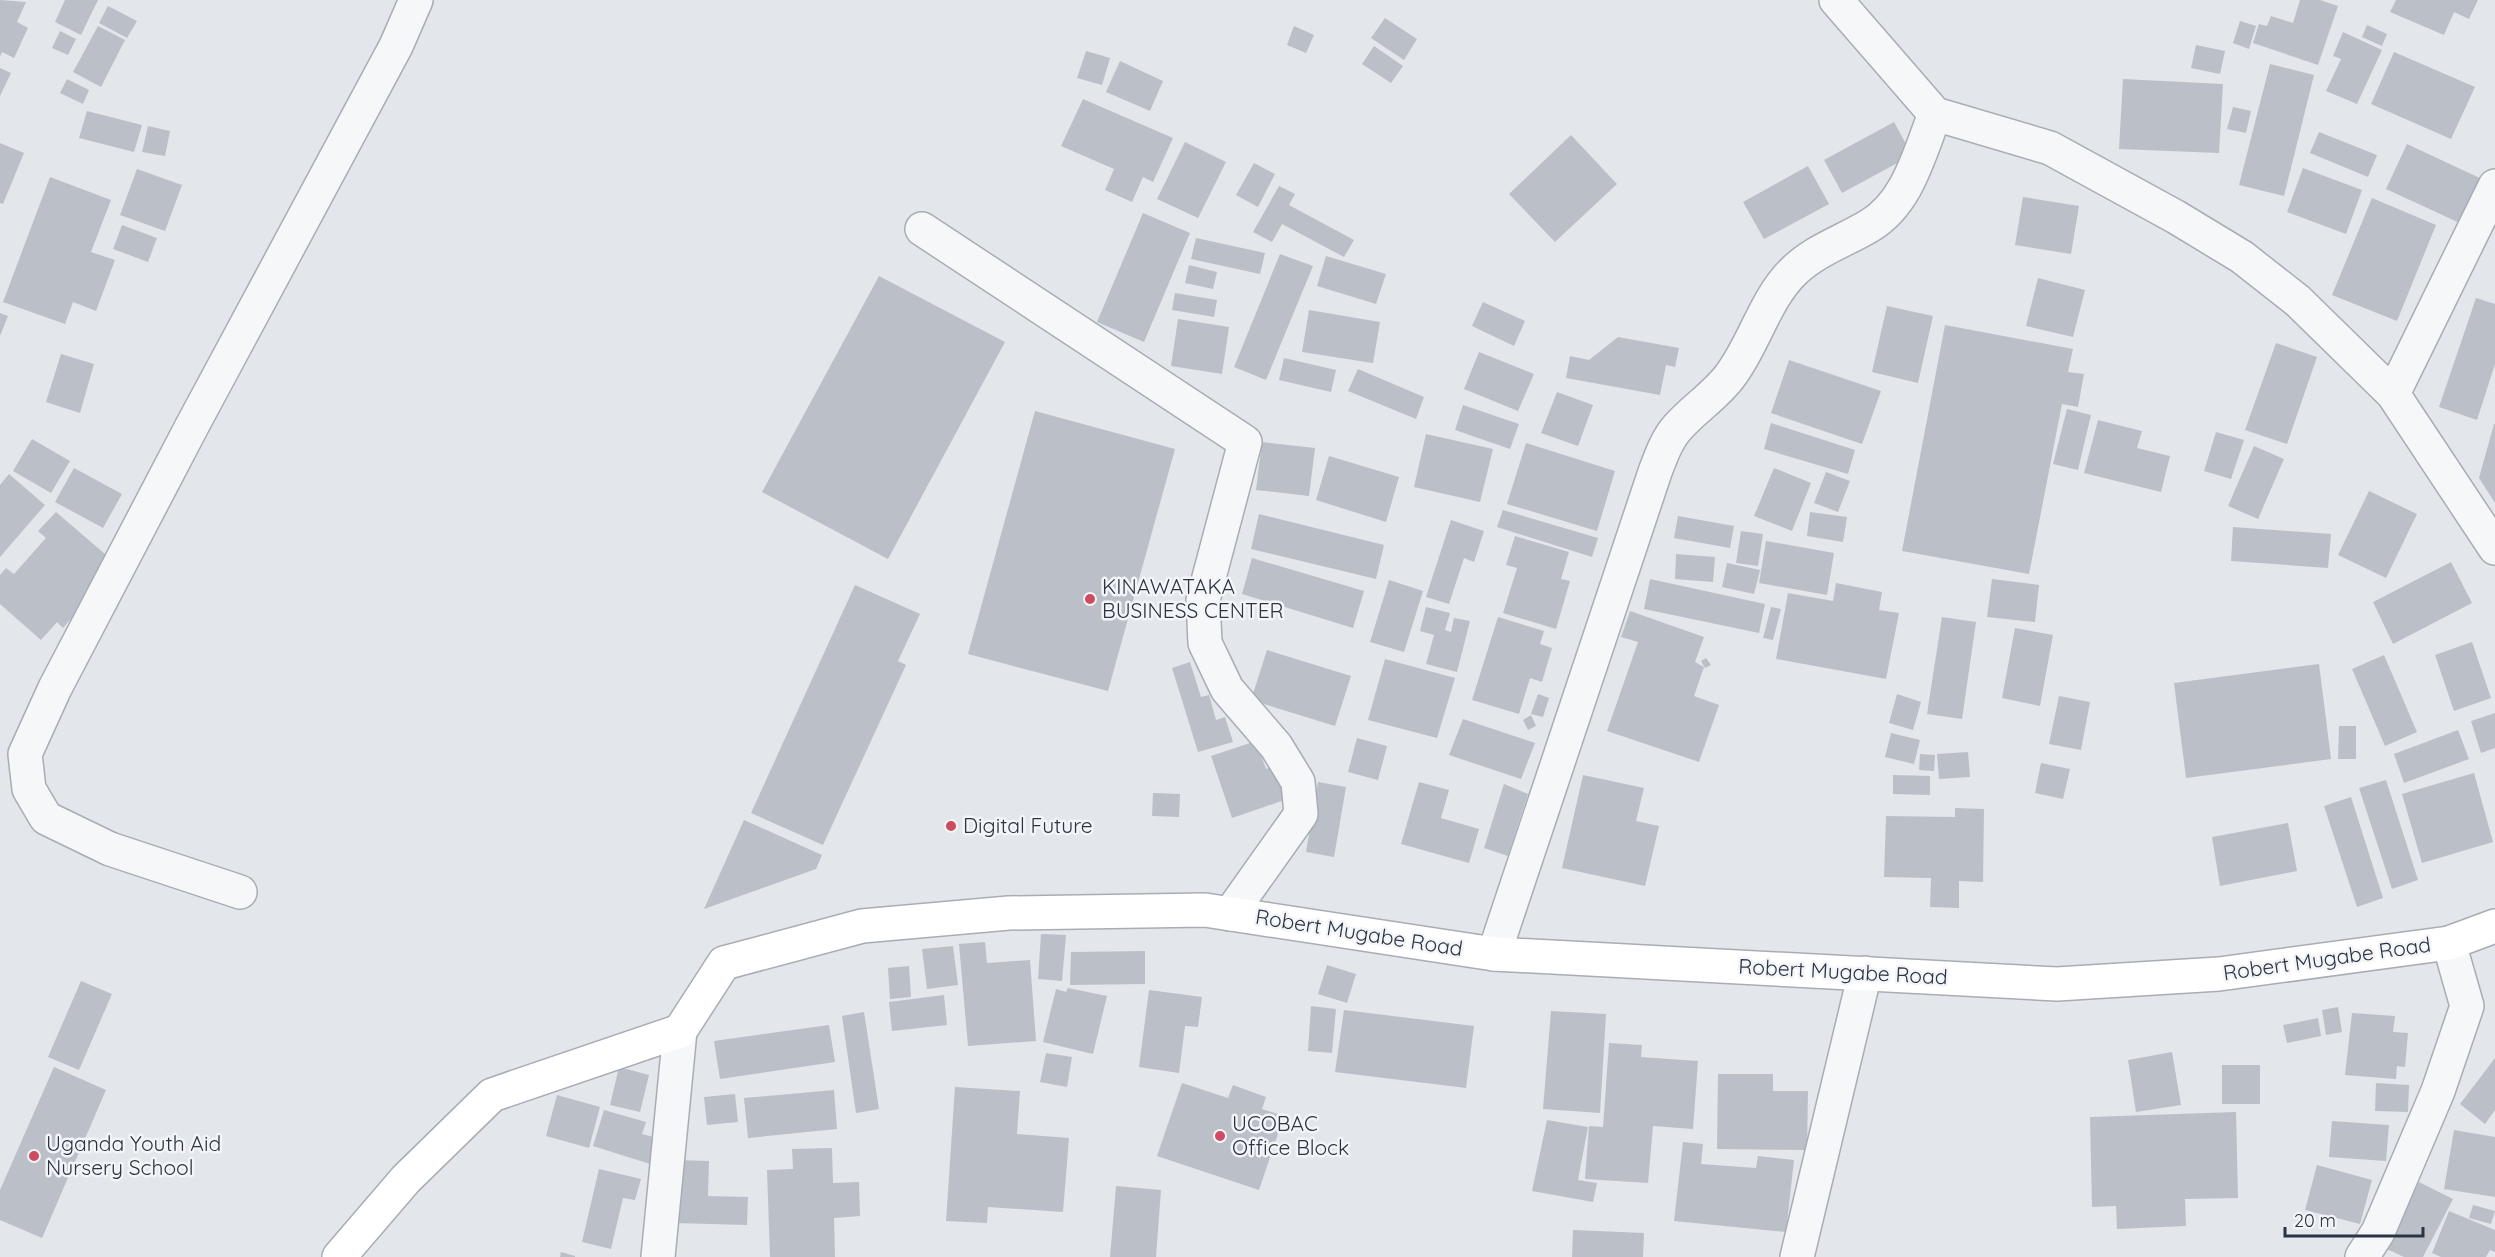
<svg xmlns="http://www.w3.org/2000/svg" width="2495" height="1257" font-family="Quicksand,sans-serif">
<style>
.building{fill:#bbc0c8}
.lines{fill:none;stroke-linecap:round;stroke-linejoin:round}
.street-casing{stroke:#a8adb5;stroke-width:36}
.secondary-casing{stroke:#a8adb5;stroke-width:36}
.street{stroke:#f6f7f9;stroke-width:33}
.secondary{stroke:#fff;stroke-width:33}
.poi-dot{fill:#cd4c5f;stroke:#f3f5f8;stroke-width:2}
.labels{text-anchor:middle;stroke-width:5;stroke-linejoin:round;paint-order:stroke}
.poi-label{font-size:21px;fill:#2b3443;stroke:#f3f5f8;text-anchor:start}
.street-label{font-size:21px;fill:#2b3443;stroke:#f3f5f8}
</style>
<rect width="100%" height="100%" fill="#e3e6eb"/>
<!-- building -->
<path class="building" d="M0 0 26 2 17 22 28 28 14 58 2 52 0 57Z
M65 0H98L81 35 55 22Z
M2300 0H2320L2338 6 2318 65 2253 43 2259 24 2267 26 2271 16 2293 23Z
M2396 0H2478L2469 19 2454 12 2444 35 2390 12Z
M108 6 137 21 127 38 99 23Z
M1385 18 1417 39 1404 60 1371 38Z
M2240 21 2256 26 2249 49 2233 43Z
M2367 25 2387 34 2382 46 2362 37Z
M98 26 125 40 101 87 73 72Z
M1294 26 1314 35 1306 53 1287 45Z
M60 31 76 39 68 55 52 48Z
M2343 32 2382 50 2357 104 2326 91 2341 59 2333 56Z
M2196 45 2225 51 2220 74 2191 68Z
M1374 46 1403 66 1391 83 1362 64Z
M1086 51 1110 58 1102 85 1077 78Z
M2394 52 2475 87 2451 139 2371 104Z
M1120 61 1163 81 1150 111 1106 92Z
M2270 64 2314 75 2284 196 2239 185Z
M0 68 11 73 0 96Z
M67 79 89 90 83 104 60 93Z
M2123 79 2223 84 2219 153 2119 149Z
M1083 99 1173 138 1153 182 1143 177 1132 202 1105 190 1114 169 1061 146Z
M2233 107 2251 111 2246 133 2227 129Z
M87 111 142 125 134 152 79 138Z
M1894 122 1912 155 1842 193 1824 160Z
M148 126 170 131 165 156 142 152Z
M2319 132 2377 155 2368 177 2310 153Z
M1571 135 1617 184 1555 242 1509 194Z
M1185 142 1226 162 1198 218 1157 199Z
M0 143 24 153 3 204 0 203Z
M2407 144 2484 180 2464 225 2386 189Z
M1254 163 1275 174 1258 207 1236 195Z
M1808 166 1829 204 1764 239 1743 202Z
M2303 168 2362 190 2346 234 2287 212Z
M137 169 182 185 165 231 120 215Z
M50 177 111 200 91 252 115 260 96 311 73 302 65 324 3 302Z
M1279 186 1295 194 1289 205 1354 240 1344 257 1282 224 1272 242 1253 232Z
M2023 197 2079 206 2071 254 2015 245Z
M2372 198 2436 225 2397 321 2332 295Z
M1143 213 1190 233 1144 342 1097 322Z
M122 225 157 238 148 262 113 249Z
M1196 238 1265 253 1260 274 1191 259Z
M1280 254 1313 266 1266 380 1234 367Z
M1326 256 1386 274 1376 304 1317 286Z
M1189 265 1217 272 1213 289 1185 283Z
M879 276 1005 342 888 559 762 492Z
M2038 278 2085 290 2073 337 2026 326Z
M1175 293 1217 300 1214 317 1172 310Z
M2476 298 2495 304V364L2477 420 2439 407Z
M1483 302 1525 321 1514 346 1472 326Z
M1887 306 1933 316 1918 383 1872 372Z
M1309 310 1380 322 1373 363 1302 352Z
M0 313 8 316 0 336Z
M1178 319 1229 327 1222 374 1171 366Z
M1945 325 2073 349 2068 372 2084 374 2078 407 2062 404 2029 574 1902 551Z
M1618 337 1679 348 1675 367 1666 365 1660 395 1566 378 1570 356 1589 360Z
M2276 343 2317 357 2287 444 2245 430Z
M1479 352 1534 374 1518 411 1464 389Z
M61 354 94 364 80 413 46 402Z
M1284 358 1336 370 1331 392 1279 380Z
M1789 360 1881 391 1862 444 1771 413Z
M1358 369 1424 397 1416 419 1348 391Z
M1557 392 1593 405 1578 446 1541 433Z
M1463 405 1519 424 1510 449 1455 430Z
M2067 409 2091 415 2078 470 2053 464Z
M1035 411 1175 449 1108 691 968 654Z
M2098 420 2142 431 2137 448 2170 456 2161 492 2084 473Z
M1771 423 1855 450 1848 474 1764 449Z
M2494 424H2495V503L2479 478Z
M2216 432 2244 440 2231 479 2204 471Z
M1426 434 1493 449 1480 502 1414 487Z
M32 439 70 461 51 493 13 471Z
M1262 442 1315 448 1309 496 1256 490Z
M1526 443 1615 471 1597 531 1507 504Z
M2254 446 2284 459 2258 519 2228 506Z
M1329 456 1399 477 1386 522 1316 500Z
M74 468 122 494 103 528 55 502Z
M1774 468 1811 483 1792 531 1754 516Z
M1826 472 1850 481 1838 512 1814 503Z
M9 474 45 505 0 557V485Z
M2369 491 2417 514 2386 578 2338 555Z
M1503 510 1598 538 1592 557 1497 527Z
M56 512 112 560 106 578 63 628 57 622 41 640 0 604V575L6 568 14 574 46 538 38 531Z
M1810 512 1847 517 1843 542 1807 536Z
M1259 514 1384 545 1376 579 1251 549Z
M1678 516 1734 526 1730 548 1674 538Z
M1451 520 1484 531 1474 562 1464 558 1449 604 1426 597Z
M2233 527 2331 534 2328 568 2231 561Z
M1741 531 1763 534 1758 566 1736 563Z
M1515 536 1569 552 1561 579 1570 581 1556 629 1503 613 1517 568 1506 565Z
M1766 541 1834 553 1827 595 1759 583Z
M1676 554 1715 557 1713 582 1675 579Z
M1252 558 1364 591 1353 628 1242 594Z
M2451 562 2472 603 2393 644 2373 602Z
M1727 563 1760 570 1754 594 1722 587Z
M1650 579 1765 604 1759 633 1644 609Z
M1992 579 2039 585 2035 622 1987 617Z
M1389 580 1423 591 1404 652 1370 642Z
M1836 583 1882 592 1879 610 1899 613 1886 679 1776 659 1788 593 1833 601Z
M855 585 920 614 898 661 906 665 823 845 751 813Z
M1426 607 1450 613 1445 630 1451 632 1454 618 1470 621 1457 672 1426 664 1434 635 1420 631Z
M1771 607 1781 609 1773 640 1763 638Z
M1630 611 1704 637 1695 662 1704 667 1694 696 1719 705 1699 762 1607 731 1638 642 1621 637Z
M1498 617 1544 631 1540 644 1552 648 1542 682 1530 678 1519 714 1472 700Z
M1942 617 1976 622 1962 719 1927 714Z
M2015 628 2053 635 2040 706 2002 698Z
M2472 642 2491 698 2454 711 2435 655Z
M1267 650 1351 676 1335 726 1251 700Z
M2384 655 2417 732 2385 746 2352 669Z
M1706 658 1711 665 1705 668 1701 661Z
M1385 659 1455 678 1437 738 1368 720Z
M1190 662 1201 697 1209 695 1216 720 1225 717 1233 742 1198 752 1172 668Z
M2319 664 2331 759 2186 778 2174 683Z
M1538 694 1549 698 1543 717 1531 714Z
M1897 694 1921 702 1913 730 1889 723Z
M2059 696 2090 702 2081 750 2049 744Z
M2495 713V748L2481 753 2471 721Z
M1531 715 1536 726 1528 730 1523 720Z
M1463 719 1535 743 1521 779 1449 755Z
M2339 726H2356V759H2338Z
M2458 730 2469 759 2404 783 2394 754Z
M1891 733 1920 740 1914 764 1885 757Z
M1357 738 1387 746 1378 780 1348 772Z
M1256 741 1266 769 1278 765 1290 798 1232 818 1211 756Z
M1968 752 1970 777 1939 779 1937 754Z
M1920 754 1935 755 1934 771 1919 770Z
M2041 763 2070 769 2063 799 2035 793Z
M2474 773 2493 842 2422 863 2402 794Z
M1583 775 1644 788 1636 821 1659 826 1645 886 1562 868Z
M1893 775 1930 776V795L1893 794Z
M2386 780 2418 880 2392 889 2359 788Z
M1318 782 1346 787 1334 857 1306 852Z
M1419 782 1449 790 1441 818 1479 829 1469 863 1401 844Z
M1504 784 1528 794 1508 856 1484 848Z
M1153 793 1180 794 1179 817 1152 816Z
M2351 797 2383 898 2357 907 2324 806Z
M1955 808 1984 809 1983 882 1959 881V908L1930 907 1931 878 1884 877 1886 816 1955 817Z
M744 820 822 855 816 869 704 909Z
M2288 823 2297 871 2220 886 2212 837Z
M1041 934 1066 935 1062 981 1038 979Z
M985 942 987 963 1030 960 1036 1041 968 1046 959 944Z
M953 946 958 985 927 989 922 949Z
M1145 951V984L1070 985 1071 952Z
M1327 965 1356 974 1347 1003 1318 994Z
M909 966 911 997 890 999 888 968Z
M81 981 112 994 79 1070 48 1057Z
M1068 988 1107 996 1093 1054 1043 1042 1056 989 1066 992Z
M1149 990 1202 997 1198 1027 1185 1026 1179 1073 1139 1067Z
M944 995 947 1025 892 1031 889 1002Z
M1311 1006 1336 1009 1332 1053 1308 1051Z
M2338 1007 2342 1032 2326 1035 2322 1010Z
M1344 1010 1474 1026 1466 1088 1335 1072Z
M1551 1011 1606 1014 1600 1113 1543 1109Z
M864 1012 879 1109 856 1113 842 1016Z
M2352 1013 2395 1016 2393 1032 2408 1033 2405 1067 2397 1066 2396 1079 2345 1075Z
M2318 1018 2321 1036 2287 1043 2283 1025Z
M829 1025 835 1062 720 1079 714 1041Z
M1609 1043 1642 1045 1641 1057 1698 1061 1693 1129 1653 1126 1648 1183 1585 1179 1589 1126 1603 1127Z
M2172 1052 2181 1105 2136 1112 2128 1060Z
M1046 1053 1072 1057 1067 1087 1040 1082Z
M2495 1058V1110L2485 1124 2460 1104Z
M2222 1065H2260V1104H2222Z
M54 1067 106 1090 42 1238 0 1220V1190Z
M619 1067 649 1075 640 1112 610 1105Z
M1718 1074H1773V1091H1808L1807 1150 1717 1149Z
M1182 1083 1228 1098 1233 1085 1266 1097 1262 1109 1284 1116 1259 1190 1157 1156Z
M2376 1083 2409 1085 2408 1112 2375 1111Z
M955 1087 1020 1091 1017 1134 1069 1138 1063 1212 988 1207 987 1223 946 1221Z
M834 1090 837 1129 748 1138 744 1098Z
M735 1094 738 1122 707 1125 704 1097Z
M557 1095 600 1107 589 1148 546 1136Z
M604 1110 646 1122 642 1134 657 1138 650 1164 593 1146Z
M2236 1112 2238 1198 2185 1199 2186 1226 2117 1229 2116 1206 2092 1207 2090 1117Z
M1547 1120 1588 1127 1578 1180 1597 1183 1593 1202 1532 1191Z
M2332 1121 2389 1125 2386 1161 2329 1157Z
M2454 1130 2495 1137V1197L2444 1189Z
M1683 1142 1703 1144 1701 1164 1756 1168 1758 1156 1794 1160 1786 1232 1674 1221Z
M832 1148 833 1183 859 1182 860 1216 834 1218 835 1257H770L767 1170 793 1169 792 1149Z
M675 1160 709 1161 708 1196 748 1197 747 1225 674 1223Z
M2317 1165 2372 1180 2360 1224 2305 1210Z
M599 1169 641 1179 635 1200 623 1198 611 1249 582 1242Z
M2419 1182 2453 1199 2423 1257H2404L2385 1248Z
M1116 1186 1161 1190 1156 1257H1110Z
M2473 1205 2495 1211 2491 1224 2469 1218Z
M2449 1211 2495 1230V1252L2490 1250 2486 1257H2441L2432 1253Z
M1573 1230 1644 1233 1643 1257H1572Z
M561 1252 575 1256V1257H560Z"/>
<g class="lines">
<!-- street casing -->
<g class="street-casing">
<path id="street" d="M1836 0 1935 114 2050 148 2176 217 2242 257 2298 301 2393 394 2495 548
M922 229 1245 442 1203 600 1205 643 1227 689 1276 746 1298 782 1301 814 1230 914
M2393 394 2495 186
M240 892 110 849 46 818 29 789 25 754 55 688 192 426 396 46 416 0
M1494 954 1655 472C1661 456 1667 439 1678 427 1694 409 1716 395 1730 376 1755 343 1765 298 1795 270 1816 250 1844 241 1869 226 1908 203 1919 154 1935 114
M658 1257 680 1031
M1797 1257 1865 973
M2362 1257 2378 1232 2438 1091 2467 1006 2449 943"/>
</g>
<!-- secondary casing -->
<g class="secondary-casing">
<path id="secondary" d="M339 1257 406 1179 492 1095 680 1031 724 963 862 926 1009 913 1205 910 1494 954 2057 984 2219 974 2449 943 2495 926"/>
</g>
<!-- street -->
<use href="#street" class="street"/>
<!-- secondary -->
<use href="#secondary" class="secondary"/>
</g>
<!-- markers -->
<g class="poi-dot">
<circle cx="1090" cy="599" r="6"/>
<circle cx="951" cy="826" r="6"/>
<circle cx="1220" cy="1136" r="6"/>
<circle cx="34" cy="1156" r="6"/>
</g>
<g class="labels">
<!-- poi labels -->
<g class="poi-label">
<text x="1102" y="594">KINAWATAKA<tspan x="1102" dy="24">BUSINESS CENTER</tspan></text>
<text x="963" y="833">Digital Future</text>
<text x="1232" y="1131">UCOBAC<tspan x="1232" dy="24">Office Block</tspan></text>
<text x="46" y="1151">Uganda Youth Aid<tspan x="46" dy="24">Nursery School</tspan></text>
</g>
<!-- street labels -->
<g class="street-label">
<text transform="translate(1359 933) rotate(9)" y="7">Robert Mugabe Road</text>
<text transform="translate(2327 959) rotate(-8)" y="7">Robert Mugabe Road</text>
<text transform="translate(1843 972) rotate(3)" y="7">Robert Mugabe Road</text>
</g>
</g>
<!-- scale -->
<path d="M2285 1227v9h138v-9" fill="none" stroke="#2b3443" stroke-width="3"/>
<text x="2294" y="1227" font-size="18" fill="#2b3443" stroke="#f3f5f8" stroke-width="4.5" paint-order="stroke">20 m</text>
</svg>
